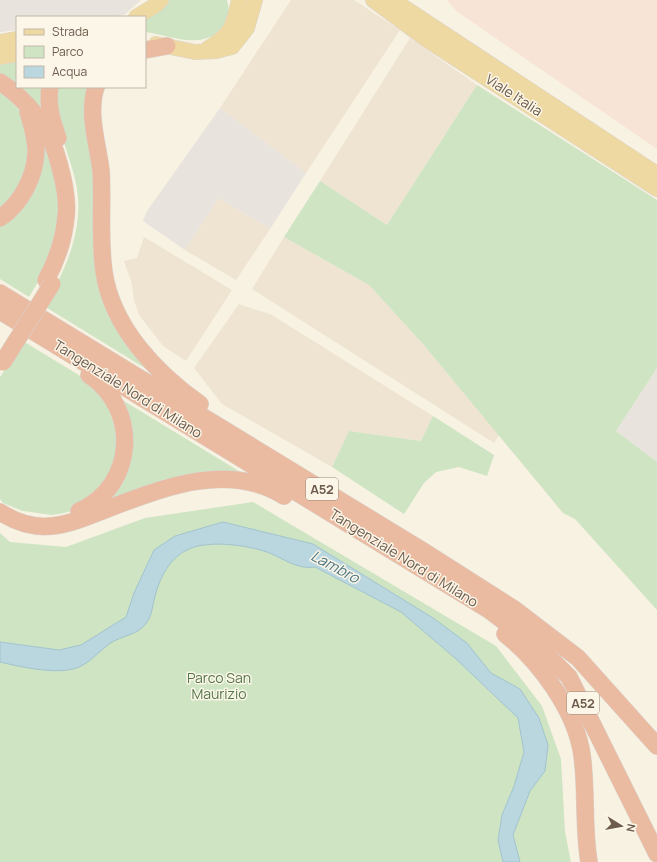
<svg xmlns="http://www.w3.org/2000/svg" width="657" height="862" font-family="Manrope,sans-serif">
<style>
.residential{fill:#efe4d2}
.commercial{fill:#f7e4d7}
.industrial{fill:#e8e3dd}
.green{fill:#cee4c3}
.water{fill:#bad6df;stroke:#a2c4cf}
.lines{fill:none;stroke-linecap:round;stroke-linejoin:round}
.major-casing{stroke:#d9d4d0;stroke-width:16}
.highway-casing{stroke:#d9d4d0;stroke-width:18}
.major{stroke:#efd9a3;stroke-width:15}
.highway{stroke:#ebbba1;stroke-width:17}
.highway-bridge-casing{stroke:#d9d4d0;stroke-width:18;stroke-linecap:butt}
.highway-bridge{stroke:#ebbba1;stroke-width:17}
.labels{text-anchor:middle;stroke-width:3;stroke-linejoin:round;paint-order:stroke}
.shield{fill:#fcf6e8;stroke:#988a7b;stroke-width:1}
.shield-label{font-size:13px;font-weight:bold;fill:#6d5b4c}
.street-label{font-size:14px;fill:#6d5b4c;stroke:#fcf6e8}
.park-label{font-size:14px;fill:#537749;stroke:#fcf6e8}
.water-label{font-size:15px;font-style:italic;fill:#4c7684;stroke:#fcf6e8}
</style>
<rect width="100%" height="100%" fill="#f8f2e2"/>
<!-- residential -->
<path class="residential" d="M291 0H354L400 30 306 173 220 108Z
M410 38 477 85 387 225 320 181Z
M219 198 270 229 236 280 185 250Z
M144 237 232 290 186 361 163 346 139 315 134 300 132 284 124 261 137 258Z
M284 237 369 285 423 344 499 435 494 443 252 289Z
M239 304 272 315 433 416 421 441 349 431 332 467 222 404 194 368Z"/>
<!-- commercial -->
<path class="commercial" d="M447 0H657V149L456 11Z"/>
<!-- industrial -->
<path class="industrial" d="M0 0H141L124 15 113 17H17V30L0 32Z
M220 108 306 173 270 229 219 198 185 250 143 221 147 211Z
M657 368V462L616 431Z"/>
<!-- green -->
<path class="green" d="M164 0H227C230 9 228 19 223 26 205 52 169 35 145 32V17Z
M17 59V87L0 74V61Z
M477 85 657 200V368L616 431 657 462V610L575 519 563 513 423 344 369 285 284 237 320 181 387 225Z
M17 87H43L45 117Z
M57 87H89L96 195 93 226 96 259 148 370 44 306C64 274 81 236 78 197 76 170 62 145 58 117 57 108 58 97 57 87Z
M0 90 16 106 22 114 31 147 29 172 0 213Z
M43 142 54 164 60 226 41 277 29 297 0 279V227L9 220Z
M23 341 95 385 104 394 120 444 106 487 78 509 64 513 52 515 23 511 3 503 0 499V377Z
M124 401 242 473 106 501 130 420Z
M433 416 494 455 487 476 459 467 436 472 424 483 404 514 332 467 349 431 421 441Z
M253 502 496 646 542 706 561 759 565 832 571 862H0V533L10 542 66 547 145 518Z"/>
<!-- water -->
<path class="water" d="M223 522 313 544 433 618 467 643 491 673 520 689 539 718 548 745 545 771 530 791 513 835 520 862H503L498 840 502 815 514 786 524 752 518 718 455 658 401 612 315 567C297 570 283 558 267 552 246 545 209 540 189 549 170 557 160 577 155 596 153 604 152 613 149 619 141 634 128 634 114 641 103 647 94 659 83 665 64 677 21 667 0 662V642L59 650 81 645 126 617 134 593 154 550 175 536Z"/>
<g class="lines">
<!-- major casing -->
<g class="major-casing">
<path id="major" d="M373 0 427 40 657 189
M393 0 657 174
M136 17 156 5 161 0
M0 42 17 39
M156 44 195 52 216 51 232 47 247 28 255 0
M207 49C231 34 233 28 239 0
M0 57 17 54"/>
</g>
<!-- highway casing -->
<g class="highway-casing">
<path id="highway" d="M145 50 167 46
M0 82C13 90 26 103 36 115 54 133 69 191 66 216 64 240 57 260 46 280
M50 87C47 105 52 121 58 138
M96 87C87 113 98 145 101 171 103 205 99 238 104 272 112 327 156 373 200 404
M0 218C21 204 35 177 36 152 36 139 32 125 28 112
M0 293 423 551 514 609 578 658 657 746
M0 311 489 610 543 651 569 677 657 854
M79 511C136 486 140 409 89 375
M0 512C15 522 34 528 52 526 71 524 89 516 107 509 163 488 227 461 284 496
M505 634C539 661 576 711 582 755 587 790 583 827 589 862"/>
</g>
<!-- major -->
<use href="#major" class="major"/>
<!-- highway -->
<use href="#highway" class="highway"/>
<!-- highway-bridge casing -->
<g class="highway-bridge-casing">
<path id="highway-bridge" d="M3 362 52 284"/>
</g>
<!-- highway-bridge -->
<use href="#highway-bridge" class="highway-bridge"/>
</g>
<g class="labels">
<!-- shield labels -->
<g class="shield">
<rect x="306" y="478" width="32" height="22" rx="3"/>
<rect x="567" y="692" width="32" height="22" rx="3"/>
</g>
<g class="shield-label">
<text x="322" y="494">A52</text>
<text x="583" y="708">A52</text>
</g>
<!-- street labels -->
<g class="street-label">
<text transform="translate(514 95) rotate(33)" y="5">Viale Italia</text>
<text transform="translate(128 389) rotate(32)" y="5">Tangenziale Nord di Milano</text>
<text transform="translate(404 558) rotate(32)" y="5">Tangenziale Nord di Milano</text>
</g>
<!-- park labels -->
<g class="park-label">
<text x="219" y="683">Parco San<tspan x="219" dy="16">Maurizio</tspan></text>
</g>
<!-- water labels -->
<g class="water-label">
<text transform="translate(335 567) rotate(28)" y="5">Lambro</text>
</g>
</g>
<!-- legend -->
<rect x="16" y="16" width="130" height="72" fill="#fcf6e8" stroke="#c3b8aa"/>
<rect x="24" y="29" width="20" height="6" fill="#efd9a3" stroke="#c3b8aa"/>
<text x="52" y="36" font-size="12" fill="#6d5b4c">Strada</text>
<rect x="24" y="46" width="20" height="12" fill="#cee4c3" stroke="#c3b8aa"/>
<text x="52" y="56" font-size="12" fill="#6d5b4c">Parco</text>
<rect x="24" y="66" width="20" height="12" fill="#bad6df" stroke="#c3b8aa"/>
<text x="52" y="76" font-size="12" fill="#6d5b4c">Acqua</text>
<!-- north arrow -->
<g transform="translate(621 826) rotate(101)" stroke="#fcf6e8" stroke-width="3" paint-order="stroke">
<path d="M0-3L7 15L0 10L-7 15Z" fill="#6d5b4c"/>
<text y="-6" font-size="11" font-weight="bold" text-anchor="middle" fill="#6d5b4c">N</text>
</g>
</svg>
